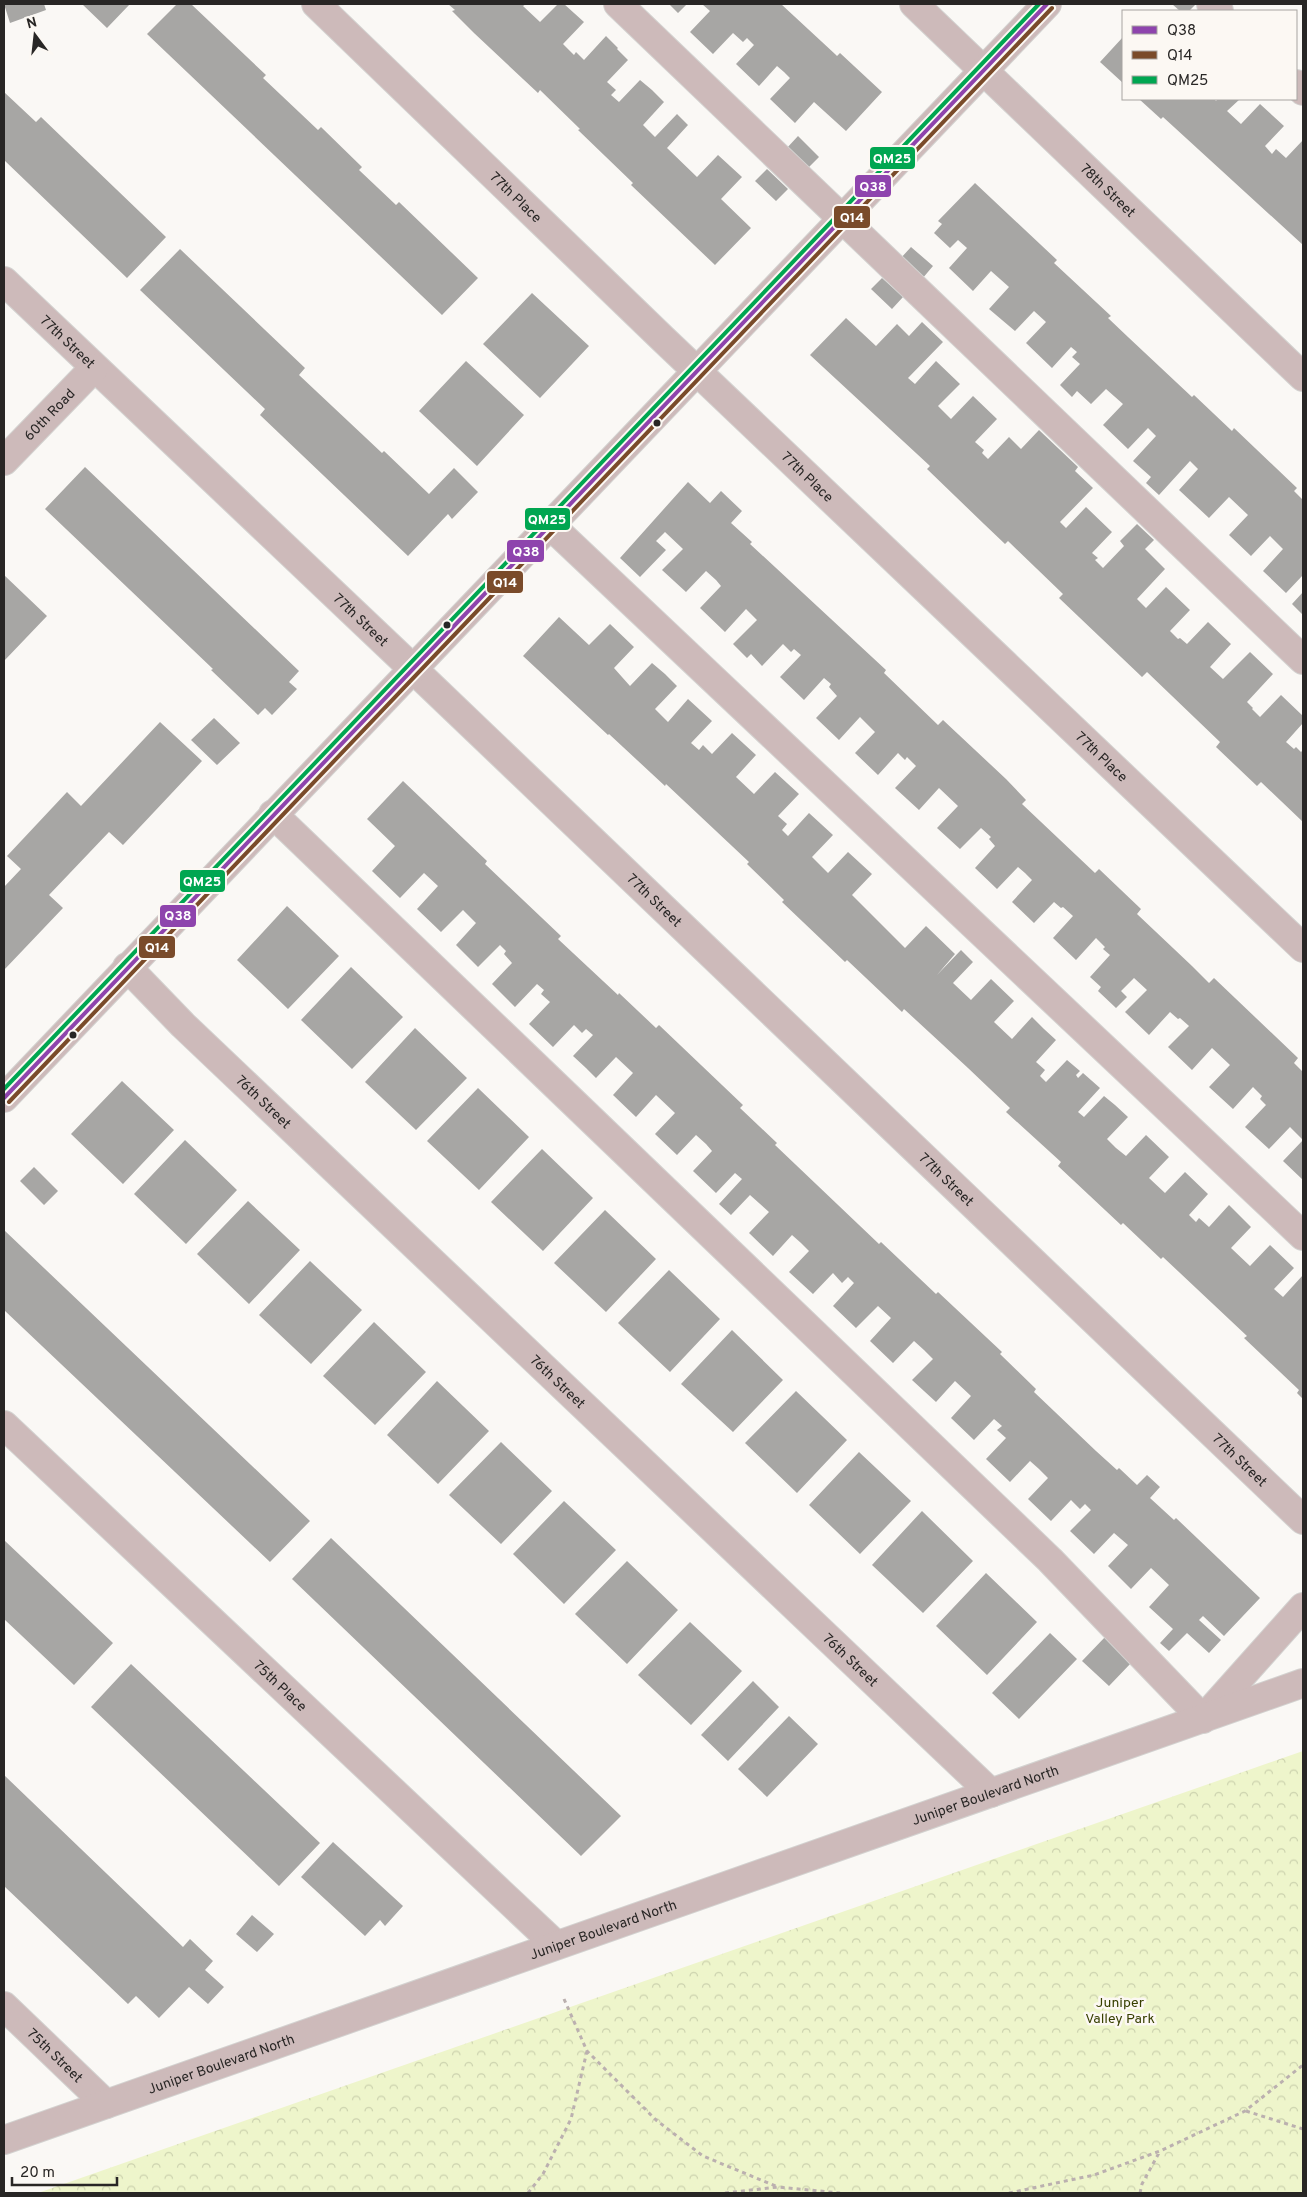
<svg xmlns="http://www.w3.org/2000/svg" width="1307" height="2197" font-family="Overpass,sans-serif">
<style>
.park{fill:url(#park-crowns)}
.building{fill:#a7a6a4}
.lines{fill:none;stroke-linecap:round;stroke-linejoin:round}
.minor-casing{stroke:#d3d2d0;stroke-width:30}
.path{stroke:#bbb0af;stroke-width:3;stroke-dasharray:4 4;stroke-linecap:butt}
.minor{stroke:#cdbaba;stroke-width:28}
.bus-1-casing{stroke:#fcf8f3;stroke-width:8}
.bus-2-casing{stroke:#fcf8f3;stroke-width:8}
.bus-3-casing{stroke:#fcf8f3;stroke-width:8}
.bus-1{stroke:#8e44ad;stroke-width:4}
.bus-2{stroke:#7a4b2a;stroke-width:4}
.bus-3{stroke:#00a651;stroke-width:4}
.bus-dot{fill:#282625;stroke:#fcf8f3;stroke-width:2}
.labels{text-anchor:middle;stroke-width:5;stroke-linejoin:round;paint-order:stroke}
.street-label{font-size:14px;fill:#282625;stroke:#fcf8f3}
.park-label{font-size:14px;fill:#373f00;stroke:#fcf8f3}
.line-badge{stroke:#fcf8f3;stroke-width:2}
.badge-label{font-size:14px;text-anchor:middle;font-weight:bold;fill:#fff}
</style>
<defs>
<pattern id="park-crowns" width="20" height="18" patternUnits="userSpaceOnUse" patternTransform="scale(1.25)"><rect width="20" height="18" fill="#eef5cb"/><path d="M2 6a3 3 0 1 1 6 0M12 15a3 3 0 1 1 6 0" fill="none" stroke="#ccd2ae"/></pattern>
</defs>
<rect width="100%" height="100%" fill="#faf8f5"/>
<!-- park -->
<path class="park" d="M1303 1751V2193H38Z"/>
<!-- building -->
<path class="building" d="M4 4H44L46 10 10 23Z
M82 4H130L107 28Z
M177 4H191L266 75 263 78 318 130 321 127 362 167 359 170 377 187 396 205 399 202 478 278 442 315 147 34Z
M448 4H526L523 6 540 22 558 4H564L584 22 563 44 574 55 576 52 584 60 606 36 618 48 617 49 628 60 607 82 616 90 611 95 619 102 640 80 652 90 664 102 643 125 655 137 677 114 688 125 667 148 697 177 718 155 742 177 721 199 751 228 715 265 631 185 633 183 578 130 580 129 540 90 538 93 474 33 452 11 455 10Z
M669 4H687L678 13Z
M702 4H781L835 54 837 56 840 53 882 92 846 131 814 102 795 123 770 99 790 78 784 72 777 66 759 86 736 64 754 45 747 38 743 42 733 33 713 54 690 32 710 11Z
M1172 4H1196L1189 11H1180Z
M1123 37V83L1100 62Z
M4 92 36 122 41 117 166 237 127 278 4 160Z
M1139 99H1214L1216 101 1218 99H1240L1227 111 1241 124 1260 104 1284 126 1265 146 1272 154 1276 149 1286 158 1303 140V245L1163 117 1161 119Z
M798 136 819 157 807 169 786 149Z
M767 169 788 189 776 201 755 181Z
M975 183 1057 260 1054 263 1111 316 1108 318 1128 337 1192 397 1194 395 1232 431 1234 428 1297 488 1294 491 1303 500V575L1286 593 1263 571 1283 549 1270 536 1251 556 1229 535 1248 515 1229 497 1209 518 1179 490 1198 469 1190 461 1159 495 1146 483 1151 477 1133 461 1156 436 1148 428 1128 449 1103 425 1123 404 1106 389 1091 404 1077 391 1072 397 1060 385 1080 364 1072 357 1077 352 1071 347 1052 368 1026 343 1046 322 1034 311 1015 331 989 309 1009 287 991 271 973 291 949 268 967 248 958 240 950 248 934 233 942 224 938 221Z
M911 247 933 266 922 279 900 259Z
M180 249 305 368 299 375 382 453 384 451 429 494 454 468 478 492 452 519 448 514 408 556 260 415 265 409 140 290Z
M882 278 903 297 892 309 871 289Z
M532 293 589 346 540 398 483 344Z
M846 318 876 346 897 324 909 336 922 322 943 342 908 378 915 384 936 361 960 384 938 406 951 419 973 396 997 419 975 442 984 450 982 453 988 459 1009 437 1021 449 1039 430 1078 467 1075 471 1093 488 1060 522 1066 528 1086 507 1112 532 1092 553 1098 558 1095 560 1103 568 1124 546 1120 541 1137 524 1154 540 1145 549 1165 569 1137 599 1146 608 1166 587 1190 610 1170 631 1178 639 1180 638 1187 644 1208 622 1231 644 1210 667 1223 679 1250 652 1273 674 1247 702 1253 708 1252 709 1260 717 1281 695 1303 716V723L1286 742 1294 749 1296 747 1301 752 1303 750V822L1261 782 1257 786 1216 747 1220 742 1147 672 1142 677 1059 598 1063 594 1008 541 1005 544 984 524 927 469 930 466 810 355Z
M466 361 524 415 477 466 419 411Z
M85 467 299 671 289 682 297 689 272 715 265 708 258 715 211 670 213 669 45 509Z
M688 482 710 503 721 491 742 511 731 523 752 542 750 544 886 670 884 673 938 725 943 720 1006 779 1026 800 1022 804 1095 873 1099 869 1141 909 1137 914 1192 966 1209 983 1214 978 1298 1058 1294 1063 1303 1072V1140L1290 1127 1269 1149 1245 1127 1266 1105 1260 1099 1262 1096 1253 1087 1233 1109 1209 1087 1230 1065 1212 1048 1192 1070 1168 1047 1189 1026 1180 1018 1178 1019 1170 1012 1149 1035 1125 1012 1147 990 1134 978 1121 991 1127 997 1116 1008 1098 991 1101 987 1090 977 1110 955 1103 949 1105 947 1096 938 1076 960 1053 938 1073 916 1063 907 1061 908 1054 902 1034 923 1012 902 1032 880 1025 873 1018 867 997 889 975 868 995 846 989 839 991 837 981 828 960 849 937 828 958 806 939 788 919 810 895 788 916 766 907 757 905 760 898 753 878 775 855 753 875 732 860 717 839 740 816 718 837 696 829 687 831 684 824 678 804 700 780 677 801 655 794 649 791 652 783 644 762 666 751 654 747 658 733 644 757 620 746 609 725 632 700 608 721 586 716 580 706 571 686 592 662 570 683 549 665 532 656 541 666 550 640 577 620 558Z
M4 575 47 616 4 661Z
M1303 592V615L1292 604Z
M559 617 589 645 610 624 634 647 614 668 630 686 652 663 665 674 677 686 655 709 668 722 688 699 712 721 691 743 699 750 703 745 712 754 732 733 756 755 736 777 754 794 775 772 799 794 778 816 787 824 782 830 788 836 809 813 833 835 812 857 828 873 848 852 872 874 852 895 905 948 926 926 955 954 937 975 961 950 973 962 953 983 971 1000 991 979 1014 1001 994 1022 1012 1039 1032 1017 1044 1029 1056 1040 1036 1062 1045 1070 1040 1076 1046 1082 1067 1060 1080 1071 1076 1075 1078 1078 1083 1073 1100 1088 1078 1112 1084 1117 1104 1096 1115 1105 1128 1117 1107 1139 1116 1148 1126 1156 1146 1135 1169 1157 1149 1178 1165 1193 1185 1172 1208 1194 1189 1215 1196 1222 1199 1218 1209 1227 1229 1205 1251 1227 1231 1248 1250 1266 1270 1245 1294 1268 1274 1289 1283 1297 1303 1275V1399L1297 1393 1299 1390 1244 1338 1247 1336 1163 1257 1161 1259 1123 1223 1121 1225 1058 1166 1061 1162 1006 1112 1010 1108 968 1068 904 1009 902 1012 847 960 845 962 782 902 784 900 747 864 749 862 666 784 665 786 609 734 608 735 523 656Z
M214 718 240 743 217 765 191 740Z
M160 722 202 761 123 845 109 832 49 895 63 908 4 970V887L21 869 7 856 67 792 81 806Z
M403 781 487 861 485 864 561 936 558 939 618 995 619 993 656 1028 659 1025 743 1105 740 1108 777 1143 775 1145 879 1244 881 1242 936 1294 938 1292 1002 1352 1000 1354 1036 1389 1034 1392 1096 1451 1117 1470 1119 1468 1137 1485 1147 1475 1160 1487 1150 1498 1174 1520 1176 1518 1260 1598 1224 1636 1203 1616 1199 1620 1221 1640 1209 1653 1187 1633 1169 1651 1160 1643 1173 1629 1149 1607 1169 1585 1151 1568 1131 1589 1108 1566 1128 1545 1114 1533 1094 1554 1070 1531 1091 1510 1085 1504 1080 1509 1071 1500 1051 1521 1028 1499 1048 1478 1039 1469 1030 1461 1010 1482 986 1459 1006 1438 997 1430 1002 1426 994 1419 974 1440 951 1418 971 1396 955 1381 936 1402 912 1380 933 1359 924 1350 914 1341 893 1363 870 1341 891 1318 878 1306 856 1328 833 1306 854 1283 848 1277 842 1283 833 1273 813 1294 789 1272 809 1251 801 1243 792 1235 773 1256 749 1233 769 1212 750 1195 731 1215 719 1204 742 1179 735 1173 716 1193 693 1171 712 1151 706 1144 696 1135 677 1155 655 1134 675 1113 656 1095 636 1117 613 1095 633 1073 616 1057 596 1078 586 1068 573 1056 593 1035 586 1029 582 1033 574 1025 553 1047 529 1024 550 1002 541 994 544 990 537 984 515 1007 492 984 512 963 504 954 506 951 500 945 478 967 456 945 476 923 463 910 441 932 417 909 438 886 424 873 400 898 372 871 395 846 367 819Z
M287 906 339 956 288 1009 237 960Z
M351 967 403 1017 352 1069 301 1020Z
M415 1028 467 1078 416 1130 365 1082Z
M122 1081 174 1130 123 1184 71 1134Z
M478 1088 529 1137 479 1190 427 1141Z
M185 1140 237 1190 186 1244 134 1194Z
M1303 1140V1180L1283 1161Z
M542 1149 593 1198 543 1251 491 1202Z
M34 1167 58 1191 44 1205 20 1181Z
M248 1201 300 1250 249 1304 197 1254Z
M605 1210 656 1259 606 1312 554 1263Z
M4 1230 310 1521 270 1562 4 1310Z
M310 1261 362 1310 311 1364 259 1315Z
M669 1270 720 1319 670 1372 618 1323Z
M374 1322 426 1372 375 1425 323 1376Z
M732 1330 783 1380 733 1432 681 1384Z
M437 1381 489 1431 438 1484 387 1435Z
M796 1391 847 1440 797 1493 745 1443Z
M501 1442 552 1491 501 1544 449 1495Z
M859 1452 911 1501 860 1554 809 1505Z
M564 1501 616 1550 564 1604 513 1554Z
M922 1511 973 1561 923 1613 872 1565Z
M331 1538 621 1816 581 1856 292 1579Z
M4 1540 113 1643 74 1685 4 1619Z
M627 1561 678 1610 627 1664 575 1614Z
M986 1573 1037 1622 987 1675 936 1626Z
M690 1622 742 1671 691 1725 638 1675Z
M1050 1633 1077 1659 1019 1719 992 1693Z
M1106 1636 1132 1662 1109 1686 1082 1661Z
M131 1664 320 1843 279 1886 91 1707Z
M753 1681 779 1707 728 1761 701 1735Z
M789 1716 818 1744 767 1797 738 1769Z
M4 1775 183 1947 190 1939 213 1961 205 1970 224 1987 208 2004 189 1987 159 2018 136 1996 128 2004 4 1886Z
M333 1842 403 1906 385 1926 380 1920 365 1936 301 1877Z
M252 1915 274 1934 257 1952 236 1934Z"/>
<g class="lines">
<!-- minor casing -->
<g class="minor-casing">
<g id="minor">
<path id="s1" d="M316 4 662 338 1303 948"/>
<path d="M618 4 1303 660"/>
<path id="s2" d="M914 4 1303 377"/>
<path d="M1211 4 1219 11"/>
<path d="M1296 84 1303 91"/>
<path id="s3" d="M4 281 412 668 1303 1520"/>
<path id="s4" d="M4 461 94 368"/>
<path d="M550 525 1303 1236"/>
<path d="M273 814 1050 1560 1203 1719 1303 1607"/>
<path id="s5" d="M127 967 183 1025 991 1793"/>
<path d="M4 1098 1047 4"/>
<path id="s6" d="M4 1425 556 1945"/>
<path id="s7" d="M4 2006 106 2104"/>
<path id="s8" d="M4 2140 1303 1683"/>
</g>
</g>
<!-- path -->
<path class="path" d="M564 1999 587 2051 656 2120 703 2156 778 2187
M1246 2111 1303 2129
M528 2193 543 2174 571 2119 587 2051
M725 2193 778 2187 840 2193
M1009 2193 1094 2175 1160 2151 1245 2111 1303 2065
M1140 2193 1142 2184 1160 2151"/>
<!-- minor -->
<use href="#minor" class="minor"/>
<!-- bus-1 casing -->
<g class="bus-1-casing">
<path id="bus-1" d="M4 1098 1047 4"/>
</g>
<!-- bus-2 casing -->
<g class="bus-2-casing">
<path id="bus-2" d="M9 1102 1052 8"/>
</g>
<!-- bus-3 casing -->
<g class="bus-3-casing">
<path id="bus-3" d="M4 1089 1039 4"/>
</g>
<!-- bus-1 -->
<use href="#bus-1" class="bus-1"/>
<!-- bus-2 -->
<use href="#bus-2" class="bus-2"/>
<!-- bus-3 -->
<use href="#bus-3" class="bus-3"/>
</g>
<!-- markers -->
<g class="bus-dot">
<circle cx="657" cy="423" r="4.5"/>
<circle cx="447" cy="625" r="4.5"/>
<circle cx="73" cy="1035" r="4.5"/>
</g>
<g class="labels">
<!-- street labels -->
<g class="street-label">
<text dy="5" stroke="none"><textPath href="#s2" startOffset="269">78th Street</textPath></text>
<text dy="5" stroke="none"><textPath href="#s1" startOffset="278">77th Place</textPath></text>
<text dy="5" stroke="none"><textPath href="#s3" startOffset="88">77th Street</textPath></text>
<text dy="5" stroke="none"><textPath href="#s4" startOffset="65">60th Road</textPath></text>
<text dy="5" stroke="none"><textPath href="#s1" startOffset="682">77th Place</textPath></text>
<text dy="5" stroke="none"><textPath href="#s3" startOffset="492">77th Street</textPath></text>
<text dy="5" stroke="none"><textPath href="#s1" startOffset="1088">77th Place</textPath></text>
<text dy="5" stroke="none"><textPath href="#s3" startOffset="898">77th Street</textPath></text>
<text dy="5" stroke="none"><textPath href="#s5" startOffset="192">76th Street</textPath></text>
<text dy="5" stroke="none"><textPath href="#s3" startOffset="1302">77th Street</textPath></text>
<text dy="5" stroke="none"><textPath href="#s5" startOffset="598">76th Street</textPath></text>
<text dy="5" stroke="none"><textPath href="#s3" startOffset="1708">77th Street</textPath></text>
<text dy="5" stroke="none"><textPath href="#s5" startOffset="1002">76th Street</textPath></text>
<text dy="5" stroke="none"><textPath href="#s6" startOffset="380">75th Place</textPath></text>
<text dy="5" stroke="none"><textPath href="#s8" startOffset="1040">Juniper Boulevard North</textPath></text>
<text dy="5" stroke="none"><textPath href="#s8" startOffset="635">Juniper Boulevard North</textPath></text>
<text dy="5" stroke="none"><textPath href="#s7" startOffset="71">75th Street</textPath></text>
<text dy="5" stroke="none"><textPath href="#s8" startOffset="230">Juniper Boulevard North</textPath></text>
</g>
<!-- park labels -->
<g class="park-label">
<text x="1120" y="2007">Juniper<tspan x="1120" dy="16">Valley Park</tspan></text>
</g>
</g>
<g class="line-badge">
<rect x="869" y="146" width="47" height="24" rx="5" fill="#00a651"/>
<rect x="854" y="174" width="38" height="24" rx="5" fill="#8e44ad"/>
<rect x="833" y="205" width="38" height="24" rx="5" fill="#7a4b2a"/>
<rect x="524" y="507" width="47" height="24" rx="5" fill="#00a651"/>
<rect x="506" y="539" width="39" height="24" rx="5" fill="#8e44ad"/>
<rect x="486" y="570" width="38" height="24" rx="5" fill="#7a4b2a"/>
<rect x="179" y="869" width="47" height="24" rx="5" fill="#00a651"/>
<rect x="159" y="904" width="38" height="24" rx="5" fill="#8e44ad"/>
<rect x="138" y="935" width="38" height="24" rx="5" fill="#7a4b2a"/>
</g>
<g class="badge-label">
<text x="892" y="163">QM25</text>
<text x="873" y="191">Q38</text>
<text x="852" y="222">Q14</text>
<text x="547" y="524">QM25</text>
<text x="526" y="556">Q38</text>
<text x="505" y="587">Q14</text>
<text x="202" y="886">QM25</text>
<text x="178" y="920">Q38</text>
<text x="157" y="952">Q14</text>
</g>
<!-- border -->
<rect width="1307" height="2197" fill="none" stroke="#282625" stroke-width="10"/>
<!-- legend -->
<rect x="1122" y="10" width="175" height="90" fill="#fcf8f3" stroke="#a7a4a1"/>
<rect x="1132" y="26" width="25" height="8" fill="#8e44ad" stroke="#a7a4a1"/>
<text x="1167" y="35" font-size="15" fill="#282625">Q38</text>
<rect x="1132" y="51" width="25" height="8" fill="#7a4b2a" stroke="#a7a4a1"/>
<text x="1167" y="60" font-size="15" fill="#282625">Q14</text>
<rect x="1132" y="76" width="25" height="8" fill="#00a651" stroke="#a7a4a1"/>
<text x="1167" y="85" font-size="15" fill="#282625">QM25</text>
<!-- north arrow -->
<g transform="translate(35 35) rotate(345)" stroke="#fcf8f3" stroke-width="4" paint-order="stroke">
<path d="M0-4L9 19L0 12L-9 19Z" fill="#282625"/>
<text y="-8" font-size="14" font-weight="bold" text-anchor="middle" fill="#282625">N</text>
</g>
<!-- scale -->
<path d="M12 2177v8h105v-8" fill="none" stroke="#282625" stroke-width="2.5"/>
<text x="20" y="2177" font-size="15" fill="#282625" stroke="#fcf8f3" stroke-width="4" paint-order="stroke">20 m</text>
</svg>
